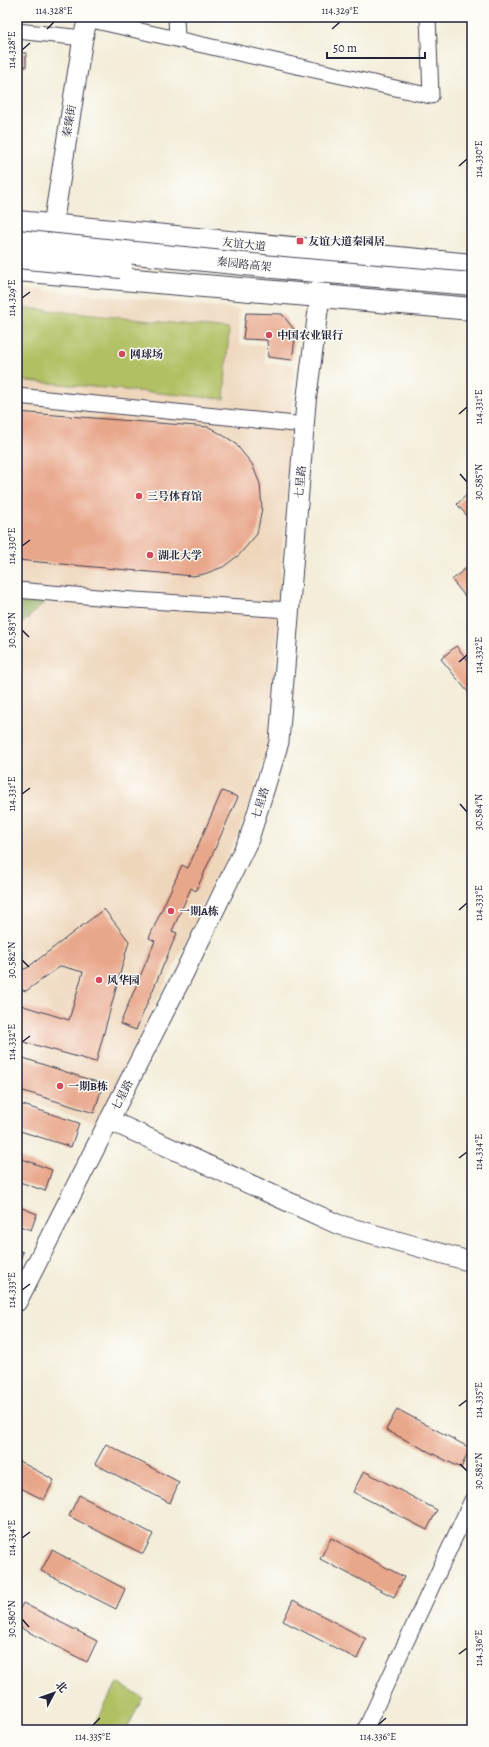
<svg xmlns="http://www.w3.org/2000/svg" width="489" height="1747" font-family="Alegreya,'Noto Serif SC',serif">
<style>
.built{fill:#eed6bb}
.green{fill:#b1c063;stroke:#6a714f}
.forest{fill:#8ca659;stroke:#57644a}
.building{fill:#e8a68a}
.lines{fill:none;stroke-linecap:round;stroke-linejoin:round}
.minor-casing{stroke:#414053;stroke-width:17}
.tertiary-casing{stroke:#414053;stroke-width:21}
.primary-casing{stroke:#414053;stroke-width:24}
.minor{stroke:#fff;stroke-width:15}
.tertiary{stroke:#fff;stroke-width:19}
.primary{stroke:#fff;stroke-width:22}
.primary-bridge-casing{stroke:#414053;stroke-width:24;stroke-linecap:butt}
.primary-bridge{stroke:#fff;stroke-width:22}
.ticks{fill:none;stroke:#22223b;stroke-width:1.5}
.poi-dot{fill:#d1495b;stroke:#fdfcf7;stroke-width:1.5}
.labels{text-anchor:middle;stroke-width:3;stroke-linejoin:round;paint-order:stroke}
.street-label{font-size:11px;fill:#22223b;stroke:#fdfcf7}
.poi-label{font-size:11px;font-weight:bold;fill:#22223b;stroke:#fdfcf7;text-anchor:start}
.neatline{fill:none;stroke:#22223b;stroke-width:1.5}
.ticks-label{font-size:10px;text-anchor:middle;fill:#22223b}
</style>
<rect width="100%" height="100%" fill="#fdfcf7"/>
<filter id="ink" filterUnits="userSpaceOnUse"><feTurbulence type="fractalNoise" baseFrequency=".025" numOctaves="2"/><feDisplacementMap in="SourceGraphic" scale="8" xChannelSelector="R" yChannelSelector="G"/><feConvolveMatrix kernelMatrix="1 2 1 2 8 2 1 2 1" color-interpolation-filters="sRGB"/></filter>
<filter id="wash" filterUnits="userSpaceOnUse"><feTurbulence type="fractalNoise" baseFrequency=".012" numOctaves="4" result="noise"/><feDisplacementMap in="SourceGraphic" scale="16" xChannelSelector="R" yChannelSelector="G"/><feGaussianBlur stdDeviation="0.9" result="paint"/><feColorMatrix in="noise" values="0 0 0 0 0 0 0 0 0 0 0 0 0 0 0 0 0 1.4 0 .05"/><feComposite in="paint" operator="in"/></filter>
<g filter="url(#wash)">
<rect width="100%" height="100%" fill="#f3edd9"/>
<!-- built -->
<path class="built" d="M17 287 239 309V344L265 345V363L294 365 270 745 240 829 98 1124 17 1097Z"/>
<!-- green -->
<path class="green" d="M17 307 229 329 224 399 17 380Z
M117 1683 143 1698 126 1730H102L94 1726Z"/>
<!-- forest -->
<path class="forest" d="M17 600 46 602 17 628Z"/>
<g id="blocks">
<!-- building -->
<path class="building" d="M17 53H26V67H17Z
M246 313 282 314 296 332 292 360 268 357 267 340 243 339Z
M17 412 209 427 234 442 252 464 260 484 262 508 257 534 239 555 223 567 204 574 193 576 17 560Z
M472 490V522L457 504Z
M467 567 472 573V605L452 580Z
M456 646 472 665V697L441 659Z
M222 791 238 797 196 891 191 888 172 931 177 933 136 1030 120 1024 155 941 149 938 182 865 188 868Z
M104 909 129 941 96 1062 17 1040V1004L69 1020 83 972 61 966 26 991 17 988V971L27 968Z
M17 1056 103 1084 94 1113 17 1089Z
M17 1103 79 1123 71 1147 17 1130Z
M17 1157 52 1170 45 1191 17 1181Z
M17 1206 37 1214 31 1230 17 1225Z
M17 1250 23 1252 17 1269Z
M397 1409 470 1448 461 1468 386 1430Z
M106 1444 179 1482 170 1503 95 1464Z
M17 1460 54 1480 44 1500 17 1486Z
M364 1471 437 1510 427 1530 353 1492Z
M79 1495 153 1534 143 1554 69 1516Z
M331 1538 404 1577 394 1597 320 1559Z
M52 1550 125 1589 116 1609 41 1571Z
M293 1600 366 1639 357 1659 283 1621Z
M23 1603 97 1641 87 1662 17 1626V1615Z"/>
</g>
</g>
<g filter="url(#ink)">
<use href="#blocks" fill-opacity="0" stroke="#414053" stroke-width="1"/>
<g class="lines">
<!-- minor casing -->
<g class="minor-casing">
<path id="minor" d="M176 17 177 39
M87 19 431 96 428 17
M17 31 83 38
M17 396 305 425
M17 590 120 599 289 610
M365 1730 472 1500"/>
</g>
<!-- tertiary casing -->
<g class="tertiary-casing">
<path id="tertiary" d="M53 225 83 38 88 17
M109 1120 337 1224 472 1262
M17 1302 183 975 249 839 279 742 306 403 325 257"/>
</g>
<!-- primary casing -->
<g class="primary-casing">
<path id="primary" d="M17 222 472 265
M17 270 472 309"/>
</g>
<!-- minor -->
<use href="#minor" class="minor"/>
<!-- tertiary -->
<use href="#tertiary" class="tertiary"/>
<!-- primary -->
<use href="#primary" class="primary"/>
<!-- primary-bridge casing -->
<g class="primary-bridge-casing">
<path id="primary-bridge" d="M17 241 293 269 472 284
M17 257 121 267"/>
</g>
<!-- primary-bridge -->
<use href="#primary-bridge" class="primary-bridge"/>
</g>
</g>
<!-- ticks -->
<path class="ticks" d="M47 29 54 22M332 29 340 22M22 50 30 43M459 166 467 159M22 298 30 292M459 414 467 407M460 474 467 482M22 546 30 540M22 630 29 637M459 662 467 655M22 794 30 788M460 804 467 812M459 910 467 903M22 960 29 967M22 1042 30 1036M459 1158 467 1152M22 1290 30 1284M459 1406 467 1400M460 1464 467 1471M22 1538 30 1532M22 1619 29 1627M459 1654 467 1648M93 1725 100 1718M378 1725 386 1718"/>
<!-- markers -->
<g class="poi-dot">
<rect x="296" y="237" width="8" height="8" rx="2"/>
<circle cx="269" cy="335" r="4"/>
<circle cx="122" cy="354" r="4"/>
<circle cx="139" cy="496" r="4"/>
<circle cx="150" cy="555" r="4"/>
<circle cx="171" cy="911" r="4"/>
<circle cx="99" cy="980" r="4"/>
<circle cx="60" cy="1086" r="4"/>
</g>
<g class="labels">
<!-- street labels -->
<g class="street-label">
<text transform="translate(69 121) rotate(-81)" y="4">秦臻街</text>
<text transform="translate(244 244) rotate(6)" y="4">友谊大道</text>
<text transform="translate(244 264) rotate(6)" y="4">秦园路高架</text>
<text transform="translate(300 482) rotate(-85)" y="4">七星路</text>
<text transform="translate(260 803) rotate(-73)" y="4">七星路</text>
<text transform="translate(122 1095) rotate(-63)" y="4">七星路</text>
</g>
<!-- poi labels -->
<g class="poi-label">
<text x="308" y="245">友谊大道秦园居</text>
<text x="277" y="339">中国农业银行</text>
<text x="130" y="358">网球场</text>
<text x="147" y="500">三号体育馆</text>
<text x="158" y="559">湖北大学</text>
<text x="179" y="915">一期A栋</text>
<text x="107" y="984">风华园</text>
<text x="68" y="1090">一期B栋</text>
</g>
</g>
<!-- margin -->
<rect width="489" height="1747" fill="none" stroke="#fdfcf7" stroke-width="44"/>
<!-- north arrow -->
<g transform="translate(54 1693) rotate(49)" stroke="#fdfcf7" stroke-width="3" paint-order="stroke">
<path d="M0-3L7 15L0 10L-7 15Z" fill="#22223b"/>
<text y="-6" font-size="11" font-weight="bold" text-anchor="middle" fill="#22223b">北</text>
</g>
<!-- scale -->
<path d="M327 52v6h98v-6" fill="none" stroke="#22223b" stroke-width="2"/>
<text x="333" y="52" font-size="12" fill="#22223b" stroke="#fdfcf7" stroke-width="3" paint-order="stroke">50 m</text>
<rect x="22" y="22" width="445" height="1703" class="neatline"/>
<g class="ticks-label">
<text x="54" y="14">114.328°E</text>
<text x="340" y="14">114.329°E</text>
<text transform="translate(11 50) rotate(-90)" y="4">114.328°E</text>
<text transform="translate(478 159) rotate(-90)" y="4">114.330°E</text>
<text transform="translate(11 298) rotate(-90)" y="4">114.329°E</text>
<text transform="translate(478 407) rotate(-90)" y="4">114.331°E</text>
<text transform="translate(478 482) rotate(-90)" y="4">30.585°N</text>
<text transform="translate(11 546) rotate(-90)" y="4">114.330°E</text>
<text transform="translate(11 630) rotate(-90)" y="4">30.583°N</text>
<text transform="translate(478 655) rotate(-90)" y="4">114.332°E</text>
<text transform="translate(11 794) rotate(-90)" y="4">114.331°E</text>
<text transform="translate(478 812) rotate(-90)" y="4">30.584°N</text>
<text transform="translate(478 903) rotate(-90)" y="4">114.333°E</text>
<text transform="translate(11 960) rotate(-90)" y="4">30.582°N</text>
<text transform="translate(11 1042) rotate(-90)" y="4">114.332°E</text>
<text transform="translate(478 1152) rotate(-90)" y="4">114.334°E</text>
<text transform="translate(11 1290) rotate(-90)" y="4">114.333°E</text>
<text transform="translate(478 1400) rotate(-90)" y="4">114.335°E</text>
<text transform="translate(478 1471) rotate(-90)" y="4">30.582°N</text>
<text transform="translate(11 1538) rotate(-90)" y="4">114.334°E</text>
<text transform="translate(11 1619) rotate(-90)" y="4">30.580°N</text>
<text transform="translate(478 1648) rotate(-90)" y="4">114.336°E</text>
<text x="93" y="1740">114.335°E</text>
<text x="378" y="1740">114.336°E</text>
</g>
</svg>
